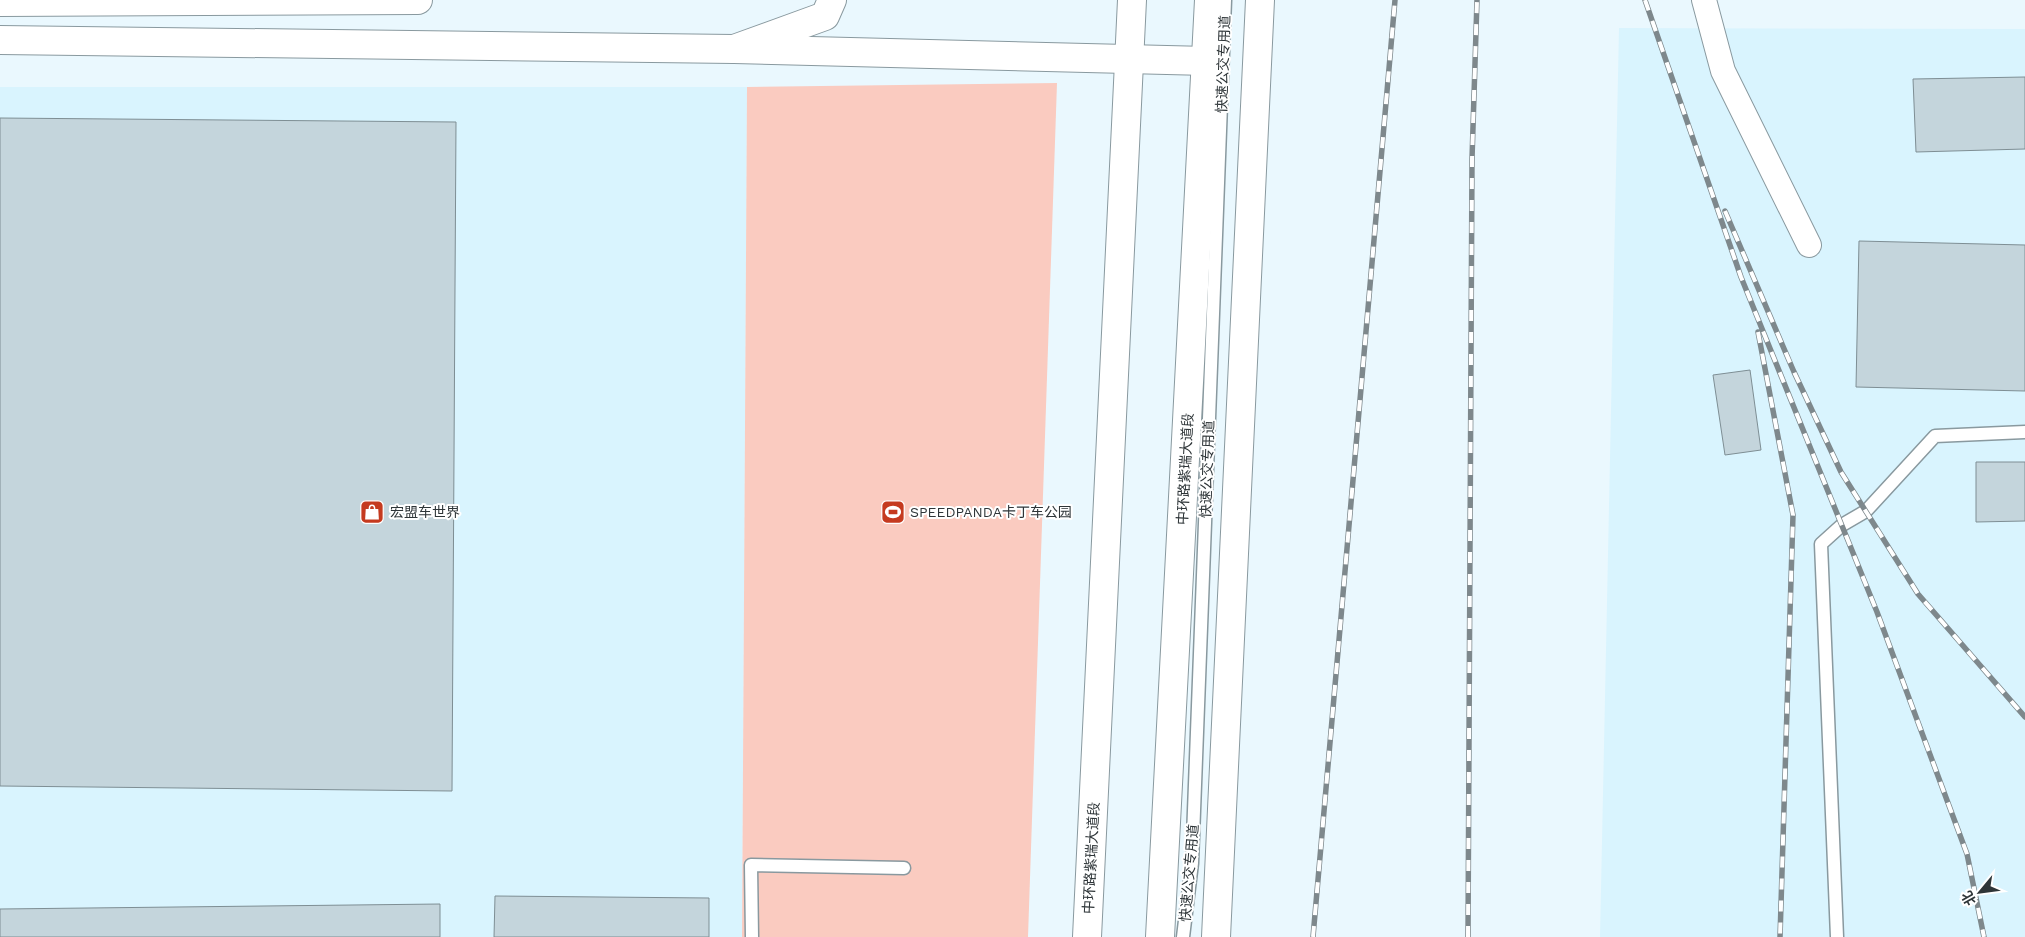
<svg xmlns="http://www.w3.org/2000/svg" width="2025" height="937" font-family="'Work Sans','Noto Sans SC',sans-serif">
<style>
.built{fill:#d9f4fe}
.green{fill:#facbc0}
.building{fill:#c4d5dc;stroke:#7e8e94}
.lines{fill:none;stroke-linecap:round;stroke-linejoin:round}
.service-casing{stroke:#89999f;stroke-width:15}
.minor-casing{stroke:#89999f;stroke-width:26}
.tertiary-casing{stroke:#89999f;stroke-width:30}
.secondary-casing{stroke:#89999f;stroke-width:30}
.primary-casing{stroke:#89999f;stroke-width:30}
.trunk-casing{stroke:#89999f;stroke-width:30}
.service{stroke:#fff;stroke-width:12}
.minor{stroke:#fff;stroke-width:24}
.tertiary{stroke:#fff;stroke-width:28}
.secondary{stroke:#fff;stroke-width:28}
.primary{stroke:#fff;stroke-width:28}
.trunk{stroke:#fff;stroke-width:28}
.rail-casing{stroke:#7e888c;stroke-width:5.5}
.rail{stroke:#fff;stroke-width:4;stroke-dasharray:11;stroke-linecap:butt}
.labels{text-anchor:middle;stroke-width:4;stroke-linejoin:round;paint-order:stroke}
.street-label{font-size:14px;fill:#2e3538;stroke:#fff}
.poi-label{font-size:14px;fill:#2e3538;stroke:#fff;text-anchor:start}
</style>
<rect width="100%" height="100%" fill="#eaf8fe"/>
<!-- built -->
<path class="built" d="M1619 28 2025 29V937H1600Z
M0 87H747L742 937H0Z"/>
<!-- green -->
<path class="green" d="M1057 83 1028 937H742L747 87Z"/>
<!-- building -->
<path class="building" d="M2025 77V149L1916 152 1913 79Z
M0 118 456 122 452 791 0 786Z
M1859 241 2025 245V391L1856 387Z
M1750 370 1761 450 1725 455 1713 375Z
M1976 462H2025V521L1976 522Z
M495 896 709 898V937H494Z
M440 904V937H0V909Z"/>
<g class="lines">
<!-- service casing -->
<g class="service-casing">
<path id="service" d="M752 937 751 865 904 868
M1183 937 1192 863 1225 0
M1837 937 1821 544 1842 525 1866 511 1935 436 2025 432"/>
</g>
<!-- minor casing -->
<g class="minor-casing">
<path id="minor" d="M1704 0 1723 71 1809 245"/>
</g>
<!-- tertiary casing -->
<g class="tertiary-casing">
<path id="tertiary" d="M734 49 825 16 832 0"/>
</g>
<!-- secondary casing -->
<g class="secondary-casing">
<path id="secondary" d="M0 40 734 49 1207 61"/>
</g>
<!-- primary casing -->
<g class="primary-casing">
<path id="primary" d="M0 2 418 0
M1087 937 1132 0
M1160 937 1209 0"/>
</g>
<!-- trunk casing -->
<g class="trunk-casing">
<path id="trunk" d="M1216 937 1260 0"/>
</g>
<!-- service -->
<use href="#service" class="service"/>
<!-- minor -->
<use href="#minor" class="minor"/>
<!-- tertiary -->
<use href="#tertiary" class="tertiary"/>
<!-- secondary -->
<use href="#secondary" class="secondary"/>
<!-- primary -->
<use href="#primary" class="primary"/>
<!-- trunk -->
<use href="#trunk" class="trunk"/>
<!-- rail casing -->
<g class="rail-casing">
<path id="rail" d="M1645 0 1741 277 1877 612 1967 854 1984 937
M1725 211 1794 372 1841 472 1918 594 2025 717
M1758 332 1793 515 1780 937
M1313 937 1395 0
M1468 937 1472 159 1477 0"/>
</g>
<!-- rail -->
<use href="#rail" class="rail"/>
</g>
<!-- icons -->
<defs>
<g id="shop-square" transform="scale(1.25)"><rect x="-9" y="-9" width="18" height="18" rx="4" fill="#c53a1f" stroke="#fff"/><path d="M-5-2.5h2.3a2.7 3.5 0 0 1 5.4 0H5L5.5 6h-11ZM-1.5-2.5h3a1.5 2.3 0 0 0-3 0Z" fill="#fff"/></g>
<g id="stadium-square" transform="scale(1.25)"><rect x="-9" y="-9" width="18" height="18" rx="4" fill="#c53a1f" stroke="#fff"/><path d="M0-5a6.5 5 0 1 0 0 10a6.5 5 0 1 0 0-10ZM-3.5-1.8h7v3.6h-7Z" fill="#fff"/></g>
</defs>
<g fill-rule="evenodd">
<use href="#shop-square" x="372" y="512"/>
<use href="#stadium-square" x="893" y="512"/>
</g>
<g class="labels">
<!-- street labels -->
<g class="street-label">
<text transform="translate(1223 64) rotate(-88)" y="5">快速公交专用道</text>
<text transform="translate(1185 469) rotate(-87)" y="5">中环路紫瑞大道段</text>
<text transform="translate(1207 469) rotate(-88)" y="5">快速公交专用道</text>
<text transform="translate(1091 858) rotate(-87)" y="5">中环路紫瑞大道段</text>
<text transform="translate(1189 873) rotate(-85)" y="5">快速公交专用道</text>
</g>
<!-- poi labels -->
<g class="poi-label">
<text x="390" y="517">宏盟车世界</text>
<text x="910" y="517">SPEEDPANDA卡丁车公园</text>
</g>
</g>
<!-- north arrow -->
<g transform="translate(1980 892) rotate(241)" stroke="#ffffff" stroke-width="4" paint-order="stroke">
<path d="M0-4L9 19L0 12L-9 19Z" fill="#2e3538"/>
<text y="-8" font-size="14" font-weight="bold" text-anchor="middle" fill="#2e3538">北</text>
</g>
</svg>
